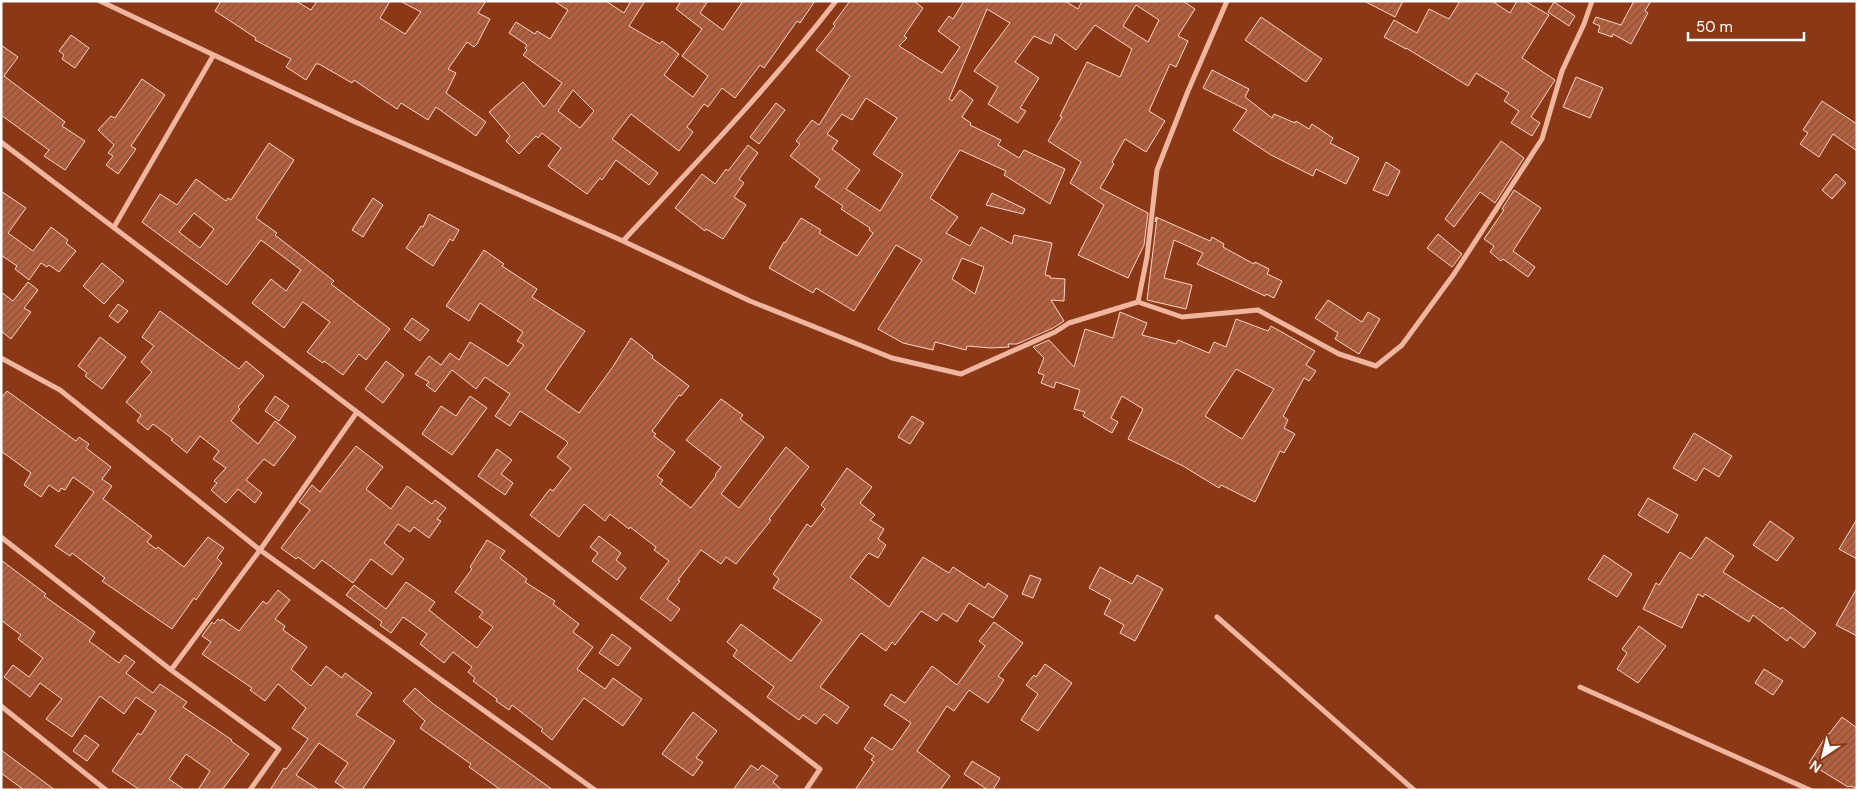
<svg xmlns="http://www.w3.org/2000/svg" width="1858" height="791" font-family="'DM Sans',sans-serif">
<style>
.building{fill:url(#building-hatch);stroke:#fbd4c5;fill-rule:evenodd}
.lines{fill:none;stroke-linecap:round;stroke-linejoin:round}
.minor{stroke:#efb59f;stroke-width:5}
</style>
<defs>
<pattern id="building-hatch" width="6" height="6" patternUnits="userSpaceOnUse" patternTransform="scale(1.25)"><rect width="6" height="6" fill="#b45f3e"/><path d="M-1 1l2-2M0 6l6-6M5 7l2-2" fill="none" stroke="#855644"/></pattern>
</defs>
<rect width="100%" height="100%" fill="#8b3816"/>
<!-- building -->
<path class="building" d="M221 1H296L311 10 317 1H390L380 18 405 34 421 12 400 1H486L478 13 490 19 477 44 474 47 467 42 448 69 456 73 446 93 486 122 476 136 436 107 428 120 401 103 397 109 354 80 352 83 319 64H316L306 80 286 67 291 59 255 40 256 38 215 11Z
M554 1H606L624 13 631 1H645L629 26 660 44 662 41 679 54 664 75 693 97 708 76 682 56 702 29 676 9 681 1H708L700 13 723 30 743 1H815L800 23 797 21 764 68 760 65 735 98 722 88 708 107 704 104 687 127 693 132 679 151 631 114 612 139 658 173 649 185 616 160 602 180 600 178 587 194 548 166 561 148 542 133 538 138 536 136 519 154 506 141 510 136 489 112 523 82 544 107 562 83 523 55 527 50 525 48 527 45 509 33 516 22 535 34 537 31 550 39 568 10ZM573 90 594 111 580 128 558 111Z
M850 1H914L923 8 904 36 907 38 899 46 942 73 960 47 938 31 949 16 953 19 964 1H1065L1078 9 1082 1H1183L1195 9 1178 36 1188 41 1176 67 1170 64 1149 111 1165 121 1146 152 1125 139 1112 162 1114 164 1100 188 1148 213 1144 245 1128 278 1078 255 1104 205 1070 183 1081 162 1048 141 1062 117 1060 116 1087 62 1120 77 1132 49 1095 25 1076 50 1055 34 1051 44 1034 36 1015 62 1039 78 1020 108 1026 111 1018 123 988 104 998 87 974 71 1010 23 987 9 949 99 952 101 960 90 973 100 962 117 971 123 970 125 1001 140 998 145 1019 158 1024 150 1065 169 1050 204 1004 175 1006 171 960 150 930 198 958 217 946 233 970 246 981 227 1012 244 1014 235 1052 243 1045 275 1050 276V278L1065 279 1064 301 1051 300 1064 321 1053 328 1017 344H1008L1009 347 991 348 967 346 966 350 935 342 933 350 903 343 878 329 922 260 896 245 854 311 816 288 813 293 769 268 784 242 785 243 801 218 821 230 819 233 857 256 873 233 869 230 870 228 841 209 843 206 815 187 820 179 790 156 800 144 796 141 812 120 819 125 850 76 816 50 835 26 833 24ZM1136 5 1159 20 1148 42 1123 26ZM866 98 897 118 873 154 903 174 880 211 846 189 860 170 832 149 838 141 827 134 842 114 852 120ZM962 258 984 267 975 294 952 279Z
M1364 1H1403L1395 17Z
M1460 1H1492L1510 13 1517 1H1525L1549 15 1522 58 1555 80 1531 117 1540 123 1532 136 1511 123 1519 111 1504 101 1509 93 1476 73 1468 86 1406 48V49L1384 37 1394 20 1417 33 1429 9 1449 19Z
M1634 1H1651L1645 11 1648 13 1631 44 1613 34 1612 37 1598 32 1600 26 1593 23 1596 17 1621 25Z
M1554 2 1575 16 1569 26 1548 12Z
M1261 17 1322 59 1306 82 1245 40Z
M71 35 89 48 75 68 62 59 64 55 59 51Z
M1 45 18 57 4 76 65 122 62 126 85 141 65 170 44 156 49 150 1 115Z
M1212 70 1249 89 1245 97 1272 118 1274 114 1295 123 1296 121 1309 129 1312 124 1333 138 1330 143 1359 158 1346 184 1316 169 1313 176 1271 155 1233 130 1247 110 1203 88Z
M1576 77 1603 88 1590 118 1563 107Z
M142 79 165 95 131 146 136 149 118 174 106 165 113 156 108 153 114 145 98 130 111 116 115 118Z
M1822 101 1857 124V151L1833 134 1819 157 1800 144 1808 133 1803 130Z
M776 103 785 110 759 144 750 137Z
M1501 141 1524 158 1495 203 1480 192 1454 227 1445 219Z
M269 143 294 160 256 218 277 233 275 235 334 281 331 284 390 329 366 360 359 354 343 375 324 361 323 363 307 352 330 322 303 302 284 328 252 303 271 279 286 291 301 270 261 240 227 285 142 222 160 194 177 205 196 179 226 201 228 198 231 200ZM194 213 214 229 200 248 179 232Z
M748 145 758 153 739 179 744 183 734 197 746 205 723 239 706 229 705 231 675 208 702 174 715 184 726 169 728 171Z
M1386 162 1400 171 1388 196 1373 190Z
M1836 174 1846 183 1832 199 1822 190Z
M1514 190 1541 208 1513 251 1535 267 1528 277 1503 259 1501 261 1490 252 1494 246 1484 239 1504 210 1502 209Z
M1 191 26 208 8 233 33 251 51 227 68 240 66 243 76 251 59 272 49 265 47 267 41 263 29 280 15 269 17 266 1 255Z
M992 193 1025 209 1023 214 986 205Z
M373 198 383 205 363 237 352 230Z
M429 214 459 230 453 241 450 239 433 266 406 248 421 226 423 227Z
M1156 217 1210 241 1212 237 1224 244 1223 247 1254 264 1255 262 1269 269 1267 274 1282 281 1274 298 1266 294 1265 296 1197 264 1203 253 1174 240 1164 278 1192 285 1186 309 1147 300 1157 218 1155 222Z
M1438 234 1462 254 1452 267 1427 248Z
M484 250 504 264 502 266 537 289 532 297 585 331 545 389 579 413 612 368 631 338 653 356 652 358 689 386 681 396 679 395 652 431 656 434 654 436 675 452 657 476 663 480 660 484 691 508 716 476 715 475 721 467 686 440 721 399 743 415 740 419 764 437 721 494 739 508 786 447 809 467 769 519 771 520 736 564 726 557 721 564 701 550 678 580 680 581 667 599 680 609 671 621 640 598 669 561 654 550 656 547 630 527 629 529 610 514 605 521 584 504 559 537 530 515 550 489 553 491 571 468 557 457 568 443 565 440 520 411 510 426 495 416 510 394 485 377 476 389 452 370 435 392 426 385 429 382 415 374 429 356 441 365 450 353 459 360 470 342 508 366 524 345 517 341 523 332 480 303 469 321 446 306Z
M102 263 124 281 104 304 83 286Z
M28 282 38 290 24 308 31 312 11 339 1 331V292L13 301Z
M1328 300 1362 322 1368 312 1380 319 1359 354 1335 339 1338 333 1315 318Z
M118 304 128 311 118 323 109 316Z
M160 311 239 369 246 361 264 376 238 407 240 409 231 421 258 444 275 421 296 437 274 466 264 459 246 480 262 493 255 503 238 489 226 503 211 490 217 483 214 481 226 468 213 459 219 451 200 436 187 453 171 440 173 439 153 424 148 430 137 421 141 415 126 402 152 372 141 362 154 346 142 337Z
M1120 312 1147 323 1142 335 1176 344 1178 340 1209 353 1214 342 1226 347 1236 319 1268 331 1271 326 1315 351 1306 365 1316 371 1309 381 1304 378 1283 416 1288 420 1284 428 1295 434 1284 453 1280 451 1255 502 1221 485 1219 488 1183 466 1128 439 1143 409 1122 396 1111 418 1118 422 1112 433 1083 416 1085 412 1074 409 1080 390 1056 382 1054 388 1041 383 1044 375 1038 373 1044 358 1033 347 1049 340 1074 367 1085 329 1113 338ZM1236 369 1274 389 1242 439 1205 416Z
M412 318 429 330 420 341 404 329Z
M100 337 126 357 102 389 85 376 87 373 78 366Z
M386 361 404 375 383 403 365 389Z
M7 391 76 441 79 437 89 444 86 448 111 467 102 479 112 486 103 499 152 536 147 542 156 549 158 547 184 567 208 537 224 548 217 558 222 563 196 600 194 598 172 629 102 581 105 578 72 553 70 556 55 546 94 492 73 477 65 490 61 488 59 492 49 485 41 497 24 485 31 473 1 451V398Z
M275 396 289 406 279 421 265 411Z
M470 396 487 408 452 455 422 434 441 406 456 416Z
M912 416 924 423 910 444 898 437Z
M1694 433 1732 456 1719 477 1704 468 1696 481 1673 468Z
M356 446 383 467 366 489 391 509 407 486 432 504 435 500 446 508 437 519 441 521 429 538 414 527 410 532 398 524 384 543 404 559 392 575 371 559 353 583 322 560 314 569 298 557 296 559 281 548 310 510 299 502 303 497 312 485 320 492Z
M497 449 512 460 501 474 513 483 505 495 478 476Z
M847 468 872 487 860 503 875 515 870 520 884 529 878 539 886 545 878 558 869 553 866 556 850 577 889 607 923 557 949 573 953 567 985 588 988 583 1008 596 993 618 969 603 957 622 943 613 937 621 921 611 895 645 892 642 886 651 861 633 820 687 849 707 837 724 824 714 816 724 803 715 799 720 767 697 774 687 733 656 737 650 727 642 741 624 791 661 822 620 773 588 779 579 773 574 807 524 811 527 825 509 821 505Z
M1648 498 1678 515 1668 533 1638 515Z
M1857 519V559L1839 549Z
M1770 521 1794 538 1777 561 1753 545Z
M599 536 621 553 616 560 626 568 617 580 592 561 598 553 590 547Z
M1706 537 1734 556 1723 572 1781 609 1782 607 1816 633 1804 648 1790 637 1787 641 1753 615 1749 622 1705 594 1703 597 1698 594 1682 628 1643 609 1656 583 1659 585 1680 552 1691 559Z
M487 540 505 551 500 558 527 579 525 582 555 601 553 604 579 624 573 632 593 647 577 669 605 689 613 678 642 699 623 726 584 698 552 740 541 731 543 729 512 705 509 710 496 701 497 699 473 681 475 678 468 672 472 667 453 652 444 663 420 644 427 634 403 617 391 633 380 625 382 622 346 595 354 585 386 609 406 582 435 602 429 610 477 648 493 627 479 617 483 612 455 592 472 569 470 567Z
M1604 555 1632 574 1617 597 1588 579Z
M1 560 46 594 44 596 95 632 89 641 119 663 125 655 135 662 126 673 153 693 160 684 187 702 183 707 232 740 231 741 249 754 222 790H198L210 771 186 754 169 779 185 790H140L112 771 138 733 141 735 156 711 136 697 124 714 100 696 72 737 46 719 62 699 40 683 30 697 4 677 13 665 29 677 43 658 18 639 21 635 1 620Z
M1100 567 1132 584 1137 575 1163 589 1135 641 1120 633 1124 625 1104 614 1111 600 1089 588Z
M1030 575 1041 579 1033 598 1022 594Z
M1857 588V636L1836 625Z
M278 590 290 600 275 619 285 626 283 630 307 647 291 669 311 686 326 666 342 678 345 673 372 693 356 715 395 741 362 790H347L335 782 348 763 319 743 296 775 319 790H270L284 768 286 769 308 739 292 728 306 708 278 684 265 701 250 690 252 688 202 654 211 642 202 636 212 622 214 624 218 619 220 621 222 619 239 631 263 601 267 604Z
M994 622 1023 643 998 676 1004 680 988 703 969 690 954 711 947 706 917 751 950 776 940 790H855L874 762 871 760 874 756 864 749 872 737 892 750 911 723 884 705 891 694 905 703 932 666 957 685 985 646 979 641Z
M1639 626 1666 646 1638 683 1617 669 1627 653 1622 649Z
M612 634 631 648 618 666 599 653Z
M1045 664 1072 683 1038 731 1021 720 1038 694 1026 685 1034 675 1036 677Z
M1764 669 1783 681 1773 695 1755 683Z
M415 688 432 703 553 790H501L469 767 471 764 420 728 425 721 403 701Z
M693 712 717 731 696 758 703 762 693 776 662 754Z
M1842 717 1857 728V788L1850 786 1848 787 1809 763 1828 733 1829 734Z
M85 735 99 745 87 761 73 751Z
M1 750 55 790H24L1 773Z
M972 761 1000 778 993 790H988L964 774Z
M751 765 758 770 762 765 778 776 773 782 782 790H733Z"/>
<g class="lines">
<!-- minor -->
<path class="minor" d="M100 1 353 121 623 241 750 301 892 358 961 374 1055 332 1069 323 1138 302 1147 257 1157 170 1188 91 1227 1
M1 142 357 412 820 769 806 790
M114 227 213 56
M623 241C696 163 770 86 836 1
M1138 302 1182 317 1258 310 1339 354 1376 366 1402 345 1454 274 1542 139 1562 71 1584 24 1592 1
M1 358 60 390 260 550 595 790
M1 537 171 670 279 749 250 790
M1217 617 1414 790
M171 670 260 550 357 412
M1580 687 1810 790
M1 706 106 790"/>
</g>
<!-- border -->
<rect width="1858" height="791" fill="none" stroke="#ffffff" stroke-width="5"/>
<!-- north arrow -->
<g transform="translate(1823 756) rotate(215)" stroke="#8b3816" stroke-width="4" paint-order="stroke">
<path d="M0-4L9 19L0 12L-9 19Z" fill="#ffffff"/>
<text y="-8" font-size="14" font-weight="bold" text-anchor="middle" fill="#ffffff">N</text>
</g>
<!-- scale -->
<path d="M1688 32v8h116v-8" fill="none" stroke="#ffffff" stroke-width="2.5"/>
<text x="1696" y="32" font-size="15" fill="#ffffff" stroke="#8b3816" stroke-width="4" paint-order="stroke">50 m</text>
</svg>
